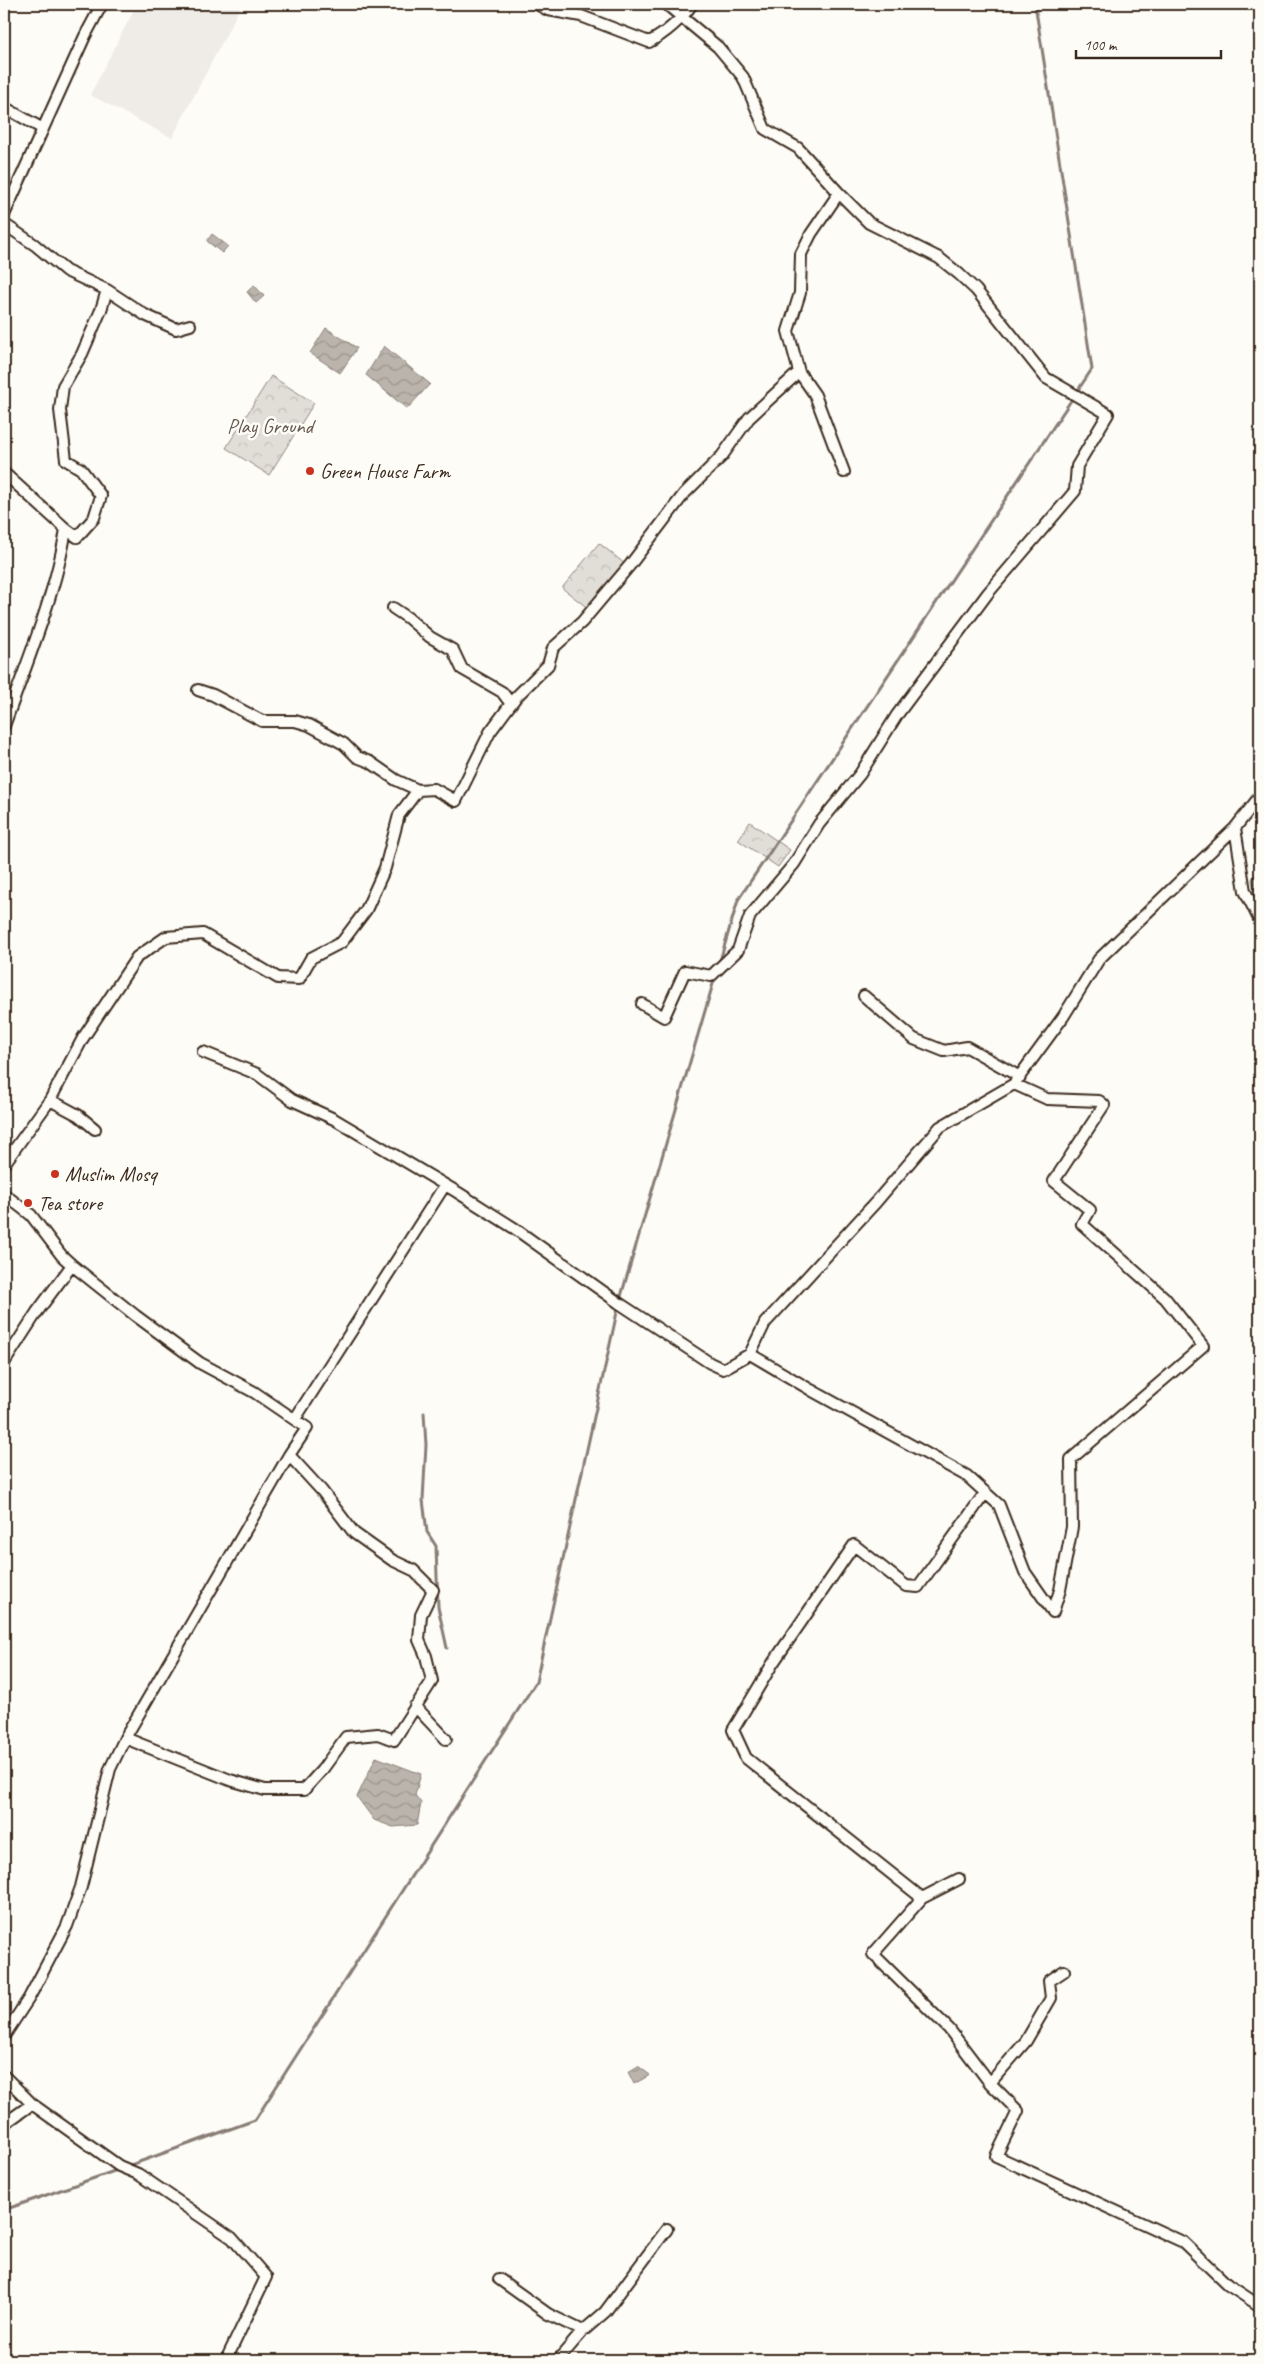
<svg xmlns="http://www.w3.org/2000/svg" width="1264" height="2364" font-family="Caveat,sans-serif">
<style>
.built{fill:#efece7}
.park{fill:url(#park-crowns);stroke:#8e847a}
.water{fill:url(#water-waves);stroke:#887d74}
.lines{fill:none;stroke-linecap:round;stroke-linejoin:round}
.stream{stroke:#887d74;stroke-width:3}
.minor-casing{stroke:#3b2a1e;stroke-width:14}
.minor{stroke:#fdfcf7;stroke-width:10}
.poi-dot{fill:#c8321e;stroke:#fdfcf7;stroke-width:2}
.labels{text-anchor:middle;stroke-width:5;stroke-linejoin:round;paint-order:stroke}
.park-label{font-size:21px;fill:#64574c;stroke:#fdfcf7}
.poi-label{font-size:21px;fill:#3b2a1e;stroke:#fdfcf7;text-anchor:start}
</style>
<defs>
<pattern id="park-crowns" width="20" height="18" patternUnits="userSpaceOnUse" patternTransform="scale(1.25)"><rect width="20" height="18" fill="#e1ded7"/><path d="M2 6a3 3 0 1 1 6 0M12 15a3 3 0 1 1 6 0" fill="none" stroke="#c2bfb8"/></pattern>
<pattern id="water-waves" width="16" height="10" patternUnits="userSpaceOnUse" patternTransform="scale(1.25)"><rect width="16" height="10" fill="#bbb4ad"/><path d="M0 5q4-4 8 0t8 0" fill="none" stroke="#99938c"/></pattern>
</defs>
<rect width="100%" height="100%" fill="#fdfcf7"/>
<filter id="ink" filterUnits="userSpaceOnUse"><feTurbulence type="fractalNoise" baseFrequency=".02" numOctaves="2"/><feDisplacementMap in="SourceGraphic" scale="10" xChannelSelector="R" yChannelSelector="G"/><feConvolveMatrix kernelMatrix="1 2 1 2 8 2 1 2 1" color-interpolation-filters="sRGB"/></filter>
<g filter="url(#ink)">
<!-- built -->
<path class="built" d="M137 4H242L172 138 90 95Z"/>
<!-- park -->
<path class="park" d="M271 376 314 403 269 475 226 448Z
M599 543 625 564 589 609 562 588Z
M750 822 790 850 778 867 738 840Z"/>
<!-- water -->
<path class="water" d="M212 234 228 246 222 253 207 241Z
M254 285 264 296 256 303 247 292Z
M326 328 357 348 340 373 310 353Z
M384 346 430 384 407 409 366 375Z
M1260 867V899L1254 889 1252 879Z
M376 1757 421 1774 415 1795 421 1803 417 1825 393 1827 374 1820 357 1797Z
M638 2066 650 2075 634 2084 628 2072Z"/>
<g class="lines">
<!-- stream -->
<path class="stream" d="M719 964 738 900 1092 369 1035 4
M424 1413 426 1445 423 1500 427 1532 436 1546 438 1607 447 1648
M128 2166 255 2120 536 1682 619 1303 715 977
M4 2210 120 2169"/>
<!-- minor casing -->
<g class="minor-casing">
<path id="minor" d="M537 4 548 10 581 16 649 42C665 34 682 19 692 4
M4 107 43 129
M4 215 85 36 102 4
M4 224 35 245 66 271 107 290 145 315 176 329 190 325
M799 372 815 395 844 472
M4 473 66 529C56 593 26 665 4 726
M66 529 77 537 94 518 101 496 81 469 66 460 60 410 63 386 82 354 101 310 107 290
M393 608 408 618 430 637 453 650 462 669 502 692 511 704
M198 690 213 695 262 721H295L309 725 344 744 357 757 370 762 396 780 418 790
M1260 796 1235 828 1245 891 1260 921
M864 996 914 1039 944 1051 967 1047 1020 1077
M642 1004 664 1017 685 971 711 976 738 950 750 916 794 864 819 824 860 774 897 715 988 593 1075 491 1077 466 1108 414 1046 378 976 290 959 274 939 258 869 223 839 193
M203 1052 257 1074 292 1100 334 1119 457 1192 514 1228 619 1303 710 1363 723 1369 750 1354 765 1323 876 1202 940 1127 1014 1084 1063 1017 1099 959 1235 828
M1014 1084 1047 1099 1099 1101 1104 1105 1054 1181 1090 1210 1082 1224 1165 1298 1203 1346 1071 1459 1072 1527 1060 1590 1053 1612
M50 1100 78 1115 95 1129
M4 1164 50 1100 83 1038 137 957 166 937 203 934 278 978 299 979 311 958 342 942 366 910 385 868 399 815 418 790 434 789 456 801 490 732 516 697 548 665 553 648 582 622 630 565 684 494 722 456 749 418 799 372 788 331 800 293 801 254 811 234 839 193 798 148 765 129 743 77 718 47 666 4
M4 1194 31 1215 62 1256 72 1265 136 1316 200 1363 254 1392 307 1428 289 1455 322 1491 354 1533 392 1560 413 1570 433 1590 421 1615 419 1640 426 1656 432 1681 394 1740 378 1734 346 1737 322 1770 304 1790H265L230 1780 125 1738 110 1769 81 1887 67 1926 29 1998 4 2036
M750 1354 811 1390 967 1476 999 1505 1025 1572 1053 1612
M4 1363 37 1312 72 1265
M295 1419 445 1185
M415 1706 446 1739
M125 1738 289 1455
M959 1879 922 1898 873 1954 949 2029 990 2083
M922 1898 746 1758 733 1730 773 1663 854 1545 906 1586 918 1587 985 1493
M1064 1971 1049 1981 1051 1998 1026 2041 990 2083 1018 2111 996 2156 1183 2242 1228 2285 1260 2306
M4 2076 32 2104 4 2124
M32 2104 119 2166 138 2174 232 2238 266 2277 226 2360
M499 2279 548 2314 583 2331
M558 2360 583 2331 605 2312 667 2229"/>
</g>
<!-- minor -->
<use href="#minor" class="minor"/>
</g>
</g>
<!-- markers -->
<g class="poi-dot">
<circle cx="310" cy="471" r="5"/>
<circle cx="55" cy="1174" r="5"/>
<circle cx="28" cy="1203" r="5"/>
</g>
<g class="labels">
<!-- park labels -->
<g class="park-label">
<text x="270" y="433">Play Ground</text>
</g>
<!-- poi labels -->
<g class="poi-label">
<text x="320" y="478">Green House Farm</text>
<text x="65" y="1181">Muslim Mosq</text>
<text x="38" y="1210">Tea store</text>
</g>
</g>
<!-- margin -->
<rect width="1264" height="2364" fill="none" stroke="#fdfcf7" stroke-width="20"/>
<rect x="10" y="10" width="1244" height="2344" fill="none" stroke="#3b2a1e" stroke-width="2" filter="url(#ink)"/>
<!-- scale -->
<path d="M1076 50v8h145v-8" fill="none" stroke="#3b2a1e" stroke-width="2.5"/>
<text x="1084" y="50" font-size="15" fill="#3b2a1e" stroke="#fdfcf7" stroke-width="4" paint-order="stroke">100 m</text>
</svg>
